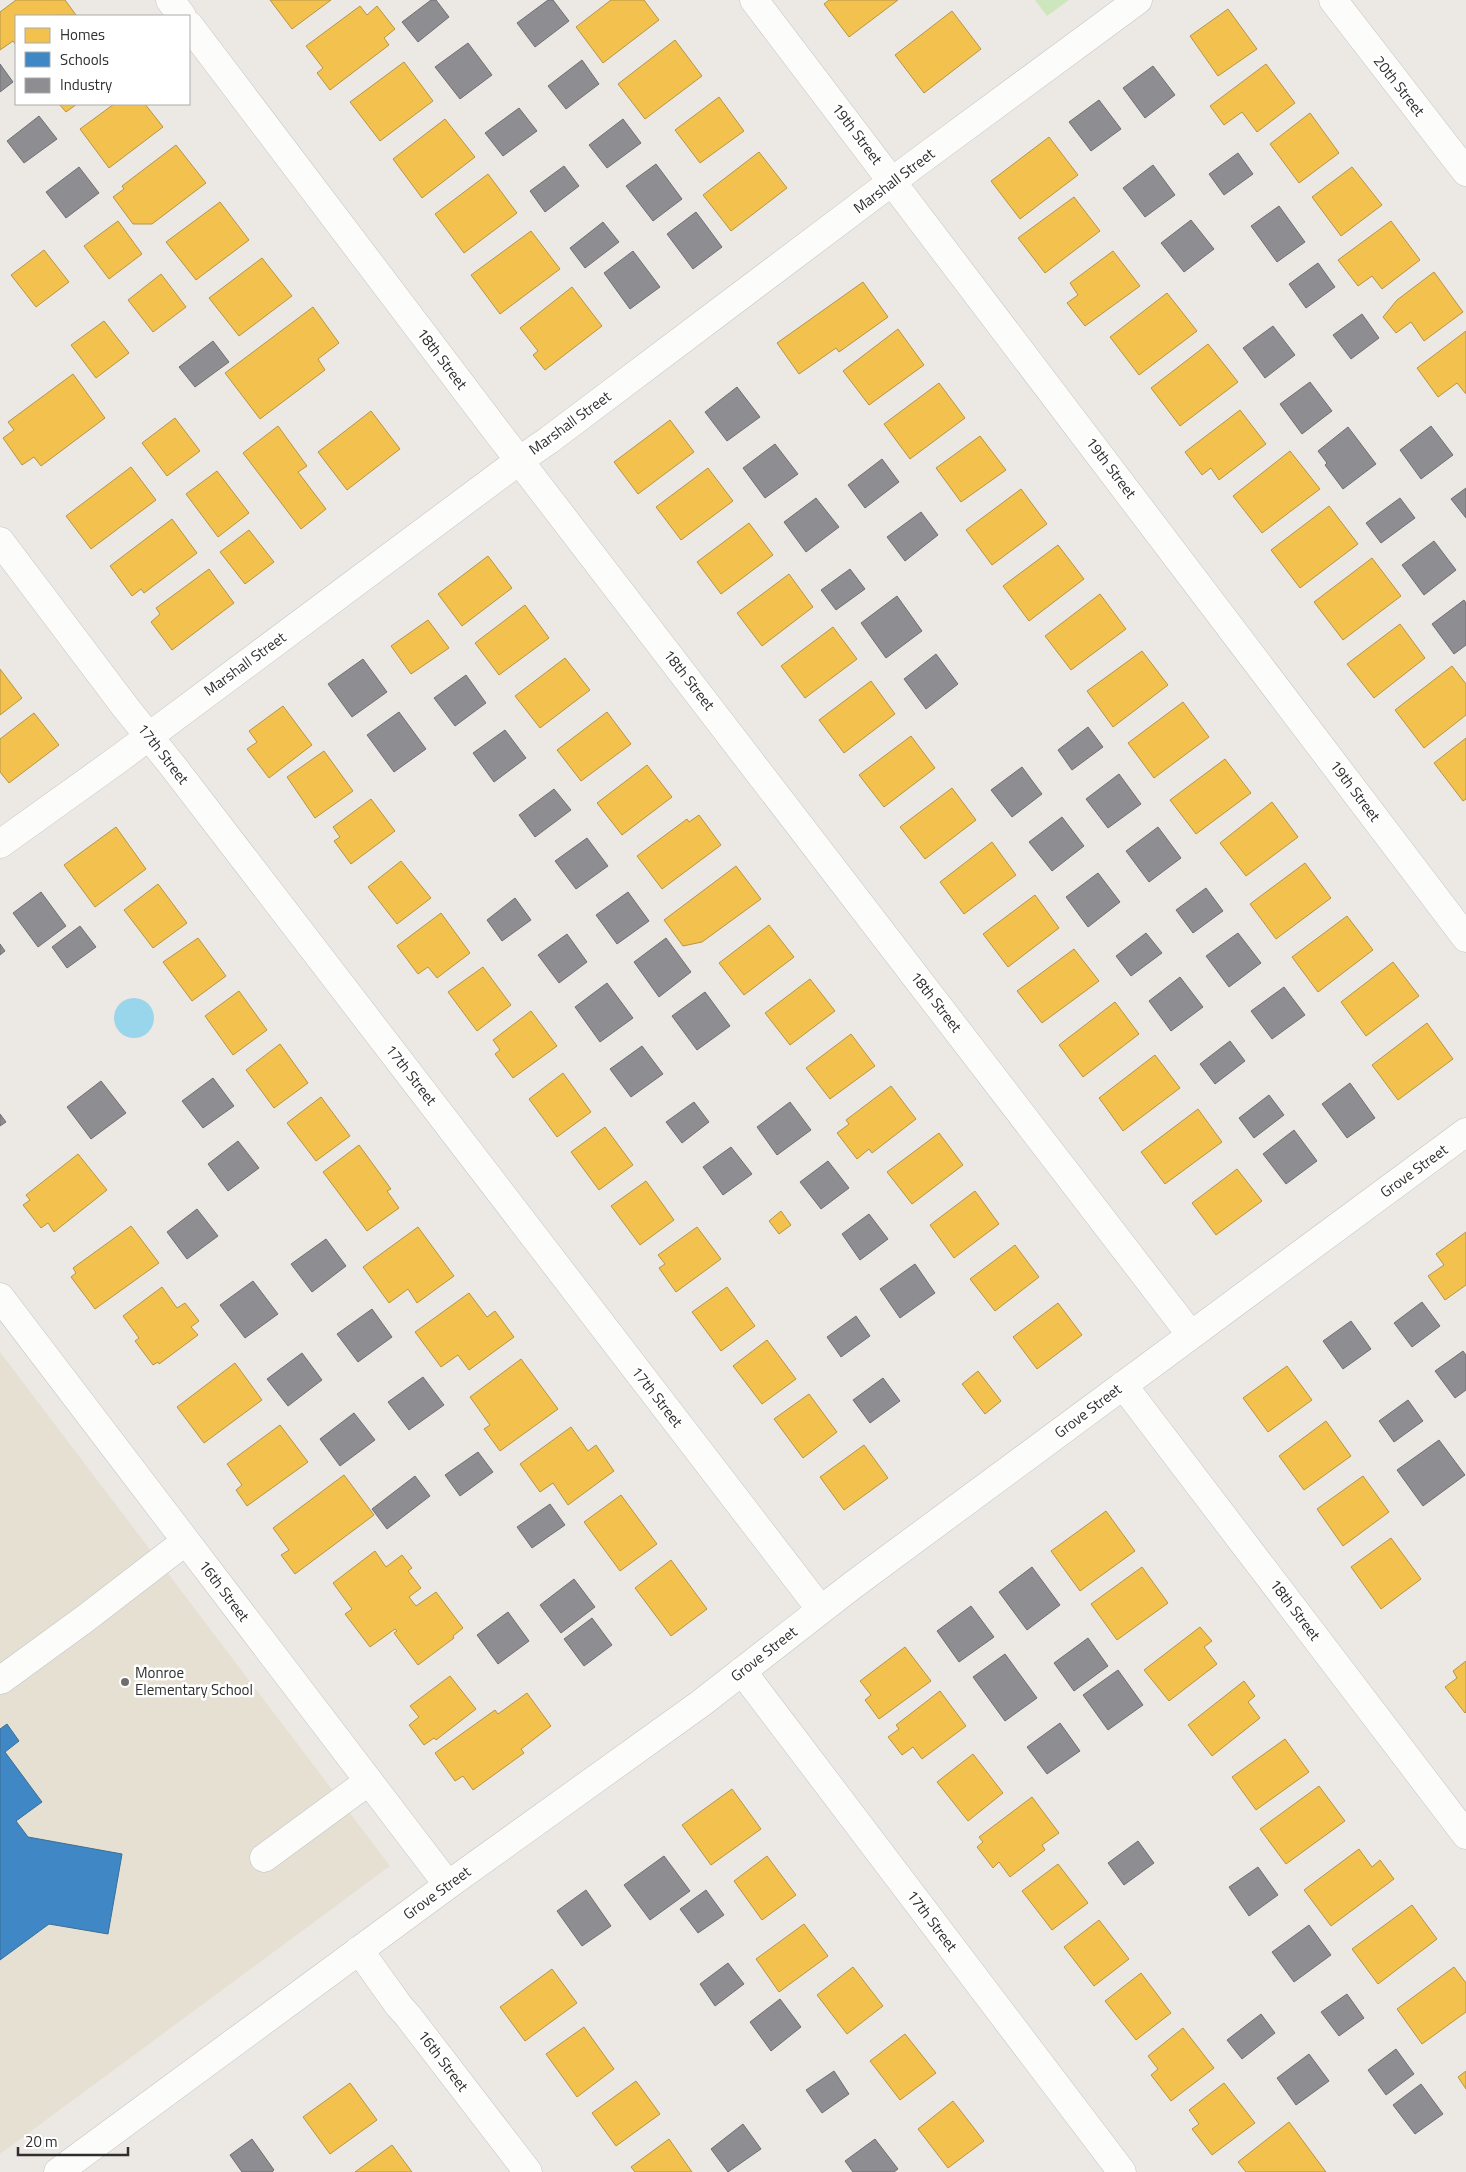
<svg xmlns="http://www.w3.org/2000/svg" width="1466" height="2172" font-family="'Titillium Web',sans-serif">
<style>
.education{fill:#e6e0d3}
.green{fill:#cee6be}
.water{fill:#99d6ec}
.homes{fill:#f2c14e;stroke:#b79544}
.schools{fill:#3f88c5;stroke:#3a6d98}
.industry{fill:#8d8d92;stroke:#707074}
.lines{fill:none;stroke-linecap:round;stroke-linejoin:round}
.minor-casing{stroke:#c5c4c5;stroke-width:29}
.minor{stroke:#fcfcfb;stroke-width:28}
.poi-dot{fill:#706f6e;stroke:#fff;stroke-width:2}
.labels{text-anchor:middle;stroke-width:5;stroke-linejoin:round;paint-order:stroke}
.street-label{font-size:15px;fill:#2e2e2e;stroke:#fff}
.poi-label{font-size:15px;fill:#2e2e2e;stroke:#fff;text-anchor:start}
</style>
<rect width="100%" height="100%" fill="#ece8e4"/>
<!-- education -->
<path class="education" d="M0 1352 390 1866 0 2154Z"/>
<!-- green -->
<path class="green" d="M1035 0H1069L1047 16Z"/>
<!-- water -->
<path class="water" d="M114 1018a20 20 0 1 1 40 0a20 20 0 1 1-40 0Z"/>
<!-- homes -->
<path class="homes" d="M16 0H65L76 15 16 16V45L13 41 0 50V12Z
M270 0H331L292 29Z
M611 0H644L659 20 603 63 576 27Z
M829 0H898L849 37 824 4Z
M360 6 367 15 377 6 395 29 384 38 389 45 330 90 317 73 323 68 306 46Z
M1228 9 1257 49 1218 76 1190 36Z
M952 11 981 49 924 93 895 55Z
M675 40 702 76 645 119 618 84Z
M404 62 433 101 380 141 350 102Z
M1266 64 1295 103 1257 132 1242 112 1224 125 1210 106Z
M719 97 744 131 700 163 675 130Z
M59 104H77L66 112Z
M114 104H145L163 127 109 168 80 129Z
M1310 113 1339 153 1299 183 1270 144Z
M445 119 475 157 422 198 393 159Z
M1049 137 1078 175 1020 219 991 181Z
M176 145 206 183 152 224H133L113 197 124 189 122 186Z
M759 152 787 188 731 231 703 195Z
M1352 167 1382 205 1341 236 1312 197Z
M488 174 517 213 464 253 435 214Z
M1074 197 1100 231 1045 273 1018 238Z
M220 202 249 240 196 280 166 242Z
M118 221 142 254 109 279 84 246Z
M1391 221 1420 260 1382 289 1372 276 1358 286 1338 260Z
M531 231 560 269 500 314 471 275Z
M44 250 69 282 36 307 11 275Z
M1113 251 1140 286 1085 326 1067 303 1078 295 1070 283Z
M262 258 292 296 239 336 209 298Z
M1434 272 1463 312 1424 341 1411 322 1396 333 1383 317 1397 300Z
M161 274 186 307 153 332 128 300Z
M863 282 888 317 839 352 836 348 799 374 777 343Z
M572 287 602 326 545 370 533 355 538 351 520 328Z
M1167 293 1197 331 1139 375 1110 337Z
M313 307 339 343 318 359 325 370 260 419 225 373Z
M104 321 129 353 96 378 71 345Z
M898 329 924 365 869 405 843 371Z
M1466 331V394L1457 383 1438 397 1417 368Z
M1208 344 1238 382 1180 426 1151 388Z
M73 374 105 418 41 466 34 457 22 465 3 438 14 430 8 422Z
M939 383 965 418 910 459 884 424Z
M1240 410 1266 444 1219 480 1211 468 1202 475 1185 452Z
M371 411 400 449 347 490 318 452Z
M175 418 200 451 167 476 142 443Z
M670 420 694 452 638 494 614 462Z
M278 426 307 466 298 472 326 509 301 529 243 453Z
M980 436 1006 470 961 502 936 468Z
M1290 451 1320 489 1262 533 1233 496Z
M131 467 156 500 91 549 66 516Z
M708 468 733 501 681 540 656 507Z
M217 471 249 513 218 537 186 494Z
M1021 489 1047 524 992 565 966 530Z
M1329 506 1358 544 1300 588 1271 550Z
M172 519 197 553 144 593 141 589 132 596 110 566Z
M749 523 773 555 721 594 697 562Z
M249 530 274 562 245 584 220 552Z
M1058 545 1084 579 1029 621 1003 586Z
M488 556 512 588 462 626 438 594Z
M1372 558 1401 596 1343 640 1314 602Z
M209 569 234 603 172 650 151 622 160 614 156 608Z
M789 574 813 607 762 646 737 613Z
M1100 594 1126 629 1071 670 1045 636Z
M525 605 549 638 499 675 475 643Z
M428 620 449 648 411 674 391 646Z
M1400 624 1425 658 1374 698 1347 664Z
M833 627 857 659 805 698 781 666Z
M1142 651 1168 685 1113 727 1087 691Z
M565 658 590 690 540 728 515 696Z
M1452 666 1466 684V715L1424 748 1395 710Z
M0 669 22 698 0 715Z
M871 681 895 714 844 753 819 720Z
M1183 702 1209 737 1154 778 1128 743Z
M283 706 312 745 269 778 247 749 257 742 249 731Z
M607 712 631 744 581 781 557 750Z
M34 713 59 745 9 783 0 772V739Z
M911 736 935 768 884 807 859 775Z
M1466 738V799L1463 801 1434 763Z
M324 751 353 791 315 818 287 777Z
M1225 759 1251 793 1196 834 1170 800Z
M647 765 672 797 622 835 597 803Z
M952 788 976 820 925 859 900 827Z
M371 799 395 831 351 864 334 841 340 837 333 827Z
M1272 802 1298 837 1246 876 1220 843Z
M699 815 721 845 662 889 637 856 687 819 689 822Z
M116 827 146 869 95 907 64 865Z
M992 842 1016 875 964 914 940 882Z
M401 861 431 898 397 924 368 887Z
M1305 863 1331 898 1276 939 1250 904Z
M736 866 761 899 702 942 683 946 664 920Z
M158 884 187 923 153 948 124 910Z
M1035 895 1059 928 1008 967 983 934Z
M441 913 470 953 437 978 428 967 418 974 397 946Z
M1347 916 1373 950 1318 992 1292 957Z
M769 925 794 957 744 995 719 963Z
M198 938 226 976 192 1001 163 962Z
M1074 949 1099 981 1042 1023 1017 991Z
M1393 962 1419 996 1366 1036 1341 1002Z
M483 967 511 1005 477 1031 448 992Z
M810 979 835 1011 790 1045 765 1013Z
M239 991 267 1030 233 1055 205 1016Z
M1115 1002 1139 1034 1083 1077 1059 1045Z
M531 1011 557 1046 513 1078 495 1054 500 1050 493 1040Z
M1427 1023 1453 1059 1398 1100 1372 1065Z
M851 1034 875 1066 830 1099 806 1068Z
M280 1044 308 1083 274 1108 246 1070Z
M1155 1055 1180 1088 1123 1131 1099 1098Z
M563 1073 591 1112 557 1137 529 1099Z
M891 1086 916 1119 872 1153 869 1149 857 1159 837 1133 849 1124 846 1120Z
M321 1097 350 1136 316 1161 287 1123Z
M1198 1109 1222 1142 1165 1184 1141 1152Z
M605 1127 633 1165 599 1190 571 1152Z
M939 1133 963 1165 912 1204 887 1172Z
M359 1145 391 1189 387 1191 399 1208 367 1231 323 1172Z
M78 1154 107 1190 54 1232 48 1223 41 1228 23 1205 30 1200 26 1195Z
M1237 1169 1262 1201 1216 1235 1192 1203Z
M646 1181 674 1220 640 1245 611 1206Z
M975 1191 999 1224 954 1258 930 1225Z
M781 1211 791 1225 779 1234 769 1221Z
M131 1226 159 1263 95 1309 71 1277 76 1273 73 1268Z
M418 1227 454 1276 417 1303 408 1289 389 1303 363 1267Z
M697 1227 721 1259 676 1292 659 1268 665 1264 658 1255Z
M1466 1232V1285L1445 1300 1428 1276 1444 1265 1436 1254Z
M1015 1245 1039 1277 995 1311 970 1279Z
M162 1287 177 1308 185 1303 199 1321 191 1327 198 1335 159 1364 158 1362 153 1365 135 1341 139 1338 123 1316Z
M727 1287 755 1326 721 1351 692 1312Z
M469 1293 487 1317 495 1311 514 1337 469 1370 458 1355 441 1367 415 1332Z
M1058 1303 1082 1335 1037 1369 1013 1337Z
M767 1340 796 1379 762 1404 733 1366Z
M521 1359 558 1409 500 1451 484 1429 490 1425 470 1397Z
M235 1363 262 1400 204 1443 177 1407Z
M1287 1366 1312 1400 1268 1432 1243 1398Z
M978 1371 1001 1401 985 1414 962 1384Z
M809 1394 837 1432 803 1458 774 1419Z
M1326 1421 1351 1456 1304 1490 1279 1456Z
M280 1425 308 1462 247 1506 236 1490 242 1485 227 1464Z
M571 1427 588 1451 596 1445 614 1471 568 1505 553 1483 540 1492 520 1464Z
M864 1445 888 1478 844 1510 820 1477Z
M344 1475 374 1515 295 1574 281 1555 289 1550 273 1528Z
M1363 1476 1389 1512 1343 1546 1317 1509Z
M621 1495 657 1544 620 1571 584 1522Z
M1106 1511 1135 1551 1080 1591 1051 1551Z
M1391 1538 1421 1579 1381 1609 1351 1567Z
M375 1551 386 1567 402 1555 412 1568 408 1571 421 1588 409 1597 416 1606 436 1592 463 1628 453 1636 454 1638 418 1665 394 1633 397 1631 395 1629 370 1647 345 1614 352 1609 333 1583Z
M671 1560 707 1609 671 1636 635 1588Z
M1142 1567 1168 1603 1117 1640 1091 1604Z
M1200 1627 1212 1641 1204 1647 1217 1664 1169 1701 1144 1670Z
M905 1647 931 1681 879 1719 865 1700 871 1695 860 1681Z
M1466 1661V1712L1465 1713 1445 1687 1457 1678 1453 1671Z
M450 1676 476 1709 436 1740 434 1738 424 1745 409 1725 419 1717 410 1706Z
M1244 1681 1255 1696 1248 1702 1260 1718 1212 1756 1188 1725Z
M940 1691 966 1726 922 1759 913 1747 902 1755 888 1737 899 1729 896 1725Z
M527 1693 551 1726 521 1749 524 1753 473 1790 463 1776 455 1781 435 1753 495 1710 498 1714Z
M1285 1739 1309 1772 1256 1810 1232 1777Z
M973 1754 1003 1793 968 1821 937 1782Z
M1319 1786 1345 1821 1286 1864 1260 1829Z
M732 1789 761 1829 711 1865 682 1825Z
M1032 1797 1059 1833 1042 1845 1045 1850 1010 1877 999 1862 993 1868 977 1847 983 1842 979 1837Z
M1359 1849 1372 1867 1380 1860 1394 1879 1331 1926 1304 1890Z
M767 1856 796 1895 762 1920 734 1881Z
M1058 1864 1088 1903 1052 1930 1022 1891Z
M1412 1905 1437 1939 1378 1984 1352 1949Z
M1099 1920 1129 1959 1094 1986 1064 1947Z
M804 1924 828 1956 779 1992 756 1959Z
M853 1967 883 2006 847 2034 817 1995Z
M1454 1967 1466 1983V2012L1422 2044 1397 2009Z
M552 1969 577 2003 525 2041 500 2007Z
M1141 1973 1171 2013 1136 2040 1105 2001Z
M584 2027 614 2069 577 2097 546 2054Z
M1183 2028 1214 2068 1171 2101 1151 2075 1158 2069 1148 2056Z
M905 2034 936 2073 900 2100 870 2061Z
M1466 2071V2089L1458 2077Z
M636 2081 660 2114 616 2146 592 2113Z
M350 2083 377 2120 330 2154 303 2117Z
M1224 2083 1255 2123 1212 2155 1192 2129 1199 2124 1189 2110Z
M953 2101 984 2141 948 2168 918 2129Z
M1289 2122 1326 2172H1246L1238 2162Z
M669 2139 692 2172H635L631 2167Z
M392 2145 412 2172H355Z"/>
<!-- schools -->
<path class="schools" d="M7 1724 19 1741 5 1752 42 1802 16 1821 28 1837 122 1854 108 1934 49 1924 0 1960V1729Z"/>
<!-- industry -->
<path class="industry" d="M431 0H436L449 17 418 42 402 22Z
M548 0H553L569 21 535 47 517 23Z
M468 43 492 75 460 99 435 67Z
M582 60 599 84 566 109 548 86Z
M0 64 13 82 0 92Z
M1153 66 1175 95 1145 118 1123 88Z
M1099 100 1121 129 1091 151 1069 122Z
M519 108 537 131 503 156 485 133Z
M39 116 57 139 24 163 7 141Z
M623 119 641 143 607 168 589 145Z
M1238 153 1253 174 1224 195 1209 174Z
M656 164 682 199 653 221 626 186Z
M1153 165 1175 195 1145 217 1123 188Z
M564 166 579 186 545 212 530 191Z
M79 167 99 193 66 218 46 192Z
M1279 206 1305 242 1277 262 1251 226Z
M696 212 722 247 693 269 667 234Z
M1191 220 1214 249 1184 272 1161 243Z
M603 222 619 242 585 268 570 248Z
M633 251 660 287 630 309 604 273Z
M1318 263 1335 287 1306 308 1289 284Z
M1362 314 1379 338 1351 359 1333 335Z
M1273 326 1295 355 1265 378 1243 348Z
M213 341 229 362 195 387 179 367Z
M1310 382 1332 411 1302 434 1280 404Z
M737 387 760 417 727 441 705 412Z
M1431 426 1453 455 1421 479 1400 450Z
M1348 427 1376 464 1343 489 1325 465 1327 463 1318 451Z
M775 444 798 474 765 498 743 468Z
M882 459 899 482 865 508 848 485Z
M1466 488V518L1451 499Z
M816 498 839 527 806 552 784 522Z
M1400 498 1415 518 1381 543 1366 523Z
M921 512 938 535 905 561 887 537Z
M1434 541 1456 570 1424 595 1402 565Z
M850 569 865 589 836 610 821 590Z
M897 596 922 631 886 658 861 623Z
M1464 600 1466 603V645L1454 654 1432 624Z
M936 654 958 684 926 709 904 679Z
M363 659 387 692 352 717 328 684Z
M466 675 486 703 455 726 434 698Z
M399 712 426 749 394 772 367 735Z
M1088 727 1103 747 1072 770 1058 750Z
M505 730 526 758 494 782 473 753Z
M1022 767 1042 794 1012 817 991 790Z
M1119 774 1141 804 1108 828 1086 799Z
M554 789 571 810 535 837 519 815Z
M1062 817 1084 846 1052 871 1029 842Z
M1158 827 1181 858 1149 882 1126 851Z
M587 838 608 866 576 889 555 861Z
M1098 873 1120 902 1088 927 1066 897Z
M1206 888 1223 911 1193 933 1176 910Z
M41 892 66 926 38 947 13 913Z
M628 892 649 921 617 944 596 915Z
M515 898 531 920 502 941 487 920Z
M80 926 96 947 67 968 52 947Z
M1146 933 1162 953 1131 976 1116 956Z
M1238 933 1261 963 1229 987 1206 956Z
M567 934 587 962 559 983 538 955Z
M666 938 691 972 659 997 634 962Z
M0 944 5 951 0 955Z
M1180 977 1203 1007 1171 1031 1149 1001Z
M607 983 633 1018 600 1042 575 1007Z
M1284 987 1305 1015 1272 1039 1251 1011Z
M705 992 730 1026 697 1050 672 1016Z
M1230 1041 1245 1061 1215 1084 1200 1064Z
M642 1046 663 1074 631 1097 610 1069Z
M213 1078 234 1106 203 1128 182 1101Z
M101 1081 126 1113 91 1139 67 1107Z
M1350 1083 1375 1118 1347 1138 1322 1104Z
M1269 1095 1284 1115 1254 1138 1239 1118Z
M694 1102 709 1122 682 1143 666 1122Z
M790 1102 811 1130 777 1155 757 1127Z
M0 1114 6 1122 0 1126Z
M1294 1130 1317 1161 1286 1184 1263 1154Z
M238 1141 259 1168 228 1191 208 1164Z
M731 1147 752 1174 723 1195 703 1167Z
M828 1161 849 1188 821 1209 800 1182Z
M197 1209 218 1236 187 1259 167 1232Z
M869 1214 888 1239 860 1260 842 1234Z
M326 1239 346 1266 312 1292 291 1264Z
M915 1264 935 1293 900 1318 880 1289Z
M253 1281 278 1314 245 1338 220 1305Z
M1422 1302 1440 1326 1412 1347 1394 1323Z
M372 1309 392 1337 358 1362 337 1334Z
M856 1316 870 1336 841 1357 827 1337Z
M1351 1321 1371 1349 1343 1369 1323 1341Z
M1463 1351 1466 1355V1390L1455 1398 1435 1371Z
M302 1353 322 1380 288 1406 267 1379Z
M423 1377 444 1405 409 1430 388 1402Z
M883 1378 900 1401 870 1423 853 1400Z
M1408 1400 1423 1421 1394 1442 1379 1421Z
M354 1413 375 1440 340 1466 320 1439Z
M1439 1440 1465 1475 1423 1506 1397 1470Z
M478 1452 493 1472 460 1496 445 1475Z
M415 1476 430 1496 387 1529 372 1509Z
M550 1504 565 1525 532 1548 517 1527Z
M1032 1567 1060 1605 1027 1630 999 1592Z
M574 1579 595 1607 561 1633 540 1605Z
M971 1606 994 1637 959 1662 937 1631Z
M508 1612 529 1641 498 1664 477 1635Z
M592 1618 612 1645 584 1666 564 1639Z
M1088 1638 1108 1666 1074 1691 1054 1663Z
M1005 1654 1037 1698 1005 1721 973 1677Z
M1118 1670 1143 1705 1108 1730 1083 1695Z
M1060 1723 1080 1751 1047 1774 1027 1747Z
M1138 1841 1154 1863 1124 1885 1108 1863Z
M664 1856 690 1891 650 1920 624 1885Z
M1258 1867 1278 1895 1249 1916 1229 1887Z
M586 1890 611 1926 582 1946 557 1911Z
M706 1890 724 1915 698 1933 680 1909Z
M1309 1925 1331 1955 1294 1982 1272 1952Z
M728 1963 744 1984 715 2006 700 1984Z
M1347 1994 1364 2018 1339 2036 1321 2012Z
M780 1999 801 2027 771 2051 750 2022Z
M1261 2014 1275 2033 1242 2059 1227 2040Z
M1396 2049 1414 2074 1386 2095 1368 2070Z
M1309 2054 1329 2081 1296 2105 1277 2078Z
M834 2071 849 2094 822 2113 806 2090Z
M1421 2084 1443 2114 1415 2134 1393 2105Z
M743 2124 761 2149 728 2172 711 2149Z
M252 2139 274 2170 272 2172H242L230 2155Z
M875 2139 898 2169 894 2172H853L845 2161Z"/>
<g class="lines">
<!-- minor casing -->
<g class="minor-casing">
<path id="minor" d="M170 0 182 16
M754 0 1466 938
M1333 0 1466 172
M189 25 498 433 1191 1335
M0 541 126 708 172 765 821 1610
M0 844 120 758 520 460 549 440 918 162 1138 0
M0 1297 448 1885
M1123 1385 1466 1835
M742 1671 1122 2172
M1 1680 86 1618 186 1541
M264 1858 369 1781
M359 1950 399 2006 408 2016 528 2172
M58 2172 448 1885 700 1704 853 1585 1466 1132"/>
</g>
<!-- minor -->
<use href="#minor" class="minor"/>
</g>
<!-- markers -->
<circle class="poi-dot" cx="125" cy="1682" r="5"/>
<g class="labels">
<!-- street labels -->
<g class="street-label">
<text transform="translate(1399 86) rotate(52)" y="5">20th Street</text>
<text transform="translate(857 134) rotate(53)" y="5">19th Street</text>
<text transform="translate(894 181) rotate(-37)" y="5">Marshall Street</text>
<text transform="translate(442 359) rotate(53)" y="5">18th Street</text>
<text transform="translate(570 423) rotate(-36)" y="5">Marshall Street</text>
<text transform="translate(1111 468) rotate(53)" y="5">19th Street</text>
<text transform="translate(245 664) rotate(-36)" y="5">Marshall Street</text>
<text transform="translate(689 680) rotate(52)" y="5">18th Street</text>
<text transform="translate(163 754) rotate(52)" y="5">17th Street</text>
<text transform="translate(1355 791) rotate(53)" y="5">19th Street</text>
<text transform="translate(936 1002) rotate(52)" y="5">18th Street</text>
<text transform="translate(411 1075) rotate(52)" y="5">17th Street</text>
<text transform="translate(1414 1171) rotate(-36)" y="5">Grove Street</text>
<text transform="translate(657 1397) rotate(52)" y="5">17th Street</text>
<text transform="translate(1088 1411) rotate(-37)" y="5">Grove Street</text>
<text transform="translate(224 1591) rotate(53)" y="5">16th Street</text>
<text transform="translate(1295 1610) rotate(53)" y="5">18th Street</text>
<text transform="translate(764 1654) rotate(-38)" y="5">Grove Street</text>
<text transform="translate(437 1893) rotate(-36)" y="5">Grove Street</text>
<text transform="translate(932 1921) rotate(53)" y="5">17th Street</text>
<text transform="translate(443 2061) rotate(53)" y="5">16th Street</text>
</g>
<!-- poi labels -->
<g class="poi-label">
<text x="135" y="1678">Monroe<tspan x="135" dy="17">Elementary School</tspan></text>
</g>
</g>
<!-- legend -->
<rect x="15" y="15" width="175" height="90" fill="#ffffff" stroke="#ababab"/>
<rect x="25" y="28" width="25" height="15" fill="#f2c14e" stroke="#ababab"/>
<text x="60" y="40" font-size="15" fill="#2e2e2e">Homes</text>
<rect x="25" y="52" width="25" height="15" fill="#3f88c5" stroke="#ababab"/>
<text x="60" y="65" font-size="15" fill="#2e2e2e">Schools</text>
<rect x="25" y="78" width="25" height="15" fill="#8d8d92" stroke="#ababab"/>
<text x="60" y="90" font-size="15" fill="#2e2e2e">Industry</text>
<!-- scale -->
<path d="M18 2147v8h110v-8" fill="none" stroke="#2e2e2e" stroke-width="2.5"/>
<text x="25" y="2147" font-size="15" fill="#2e2e2e" stroke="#ffffff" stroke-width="4" paint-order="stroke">20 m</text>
</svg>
